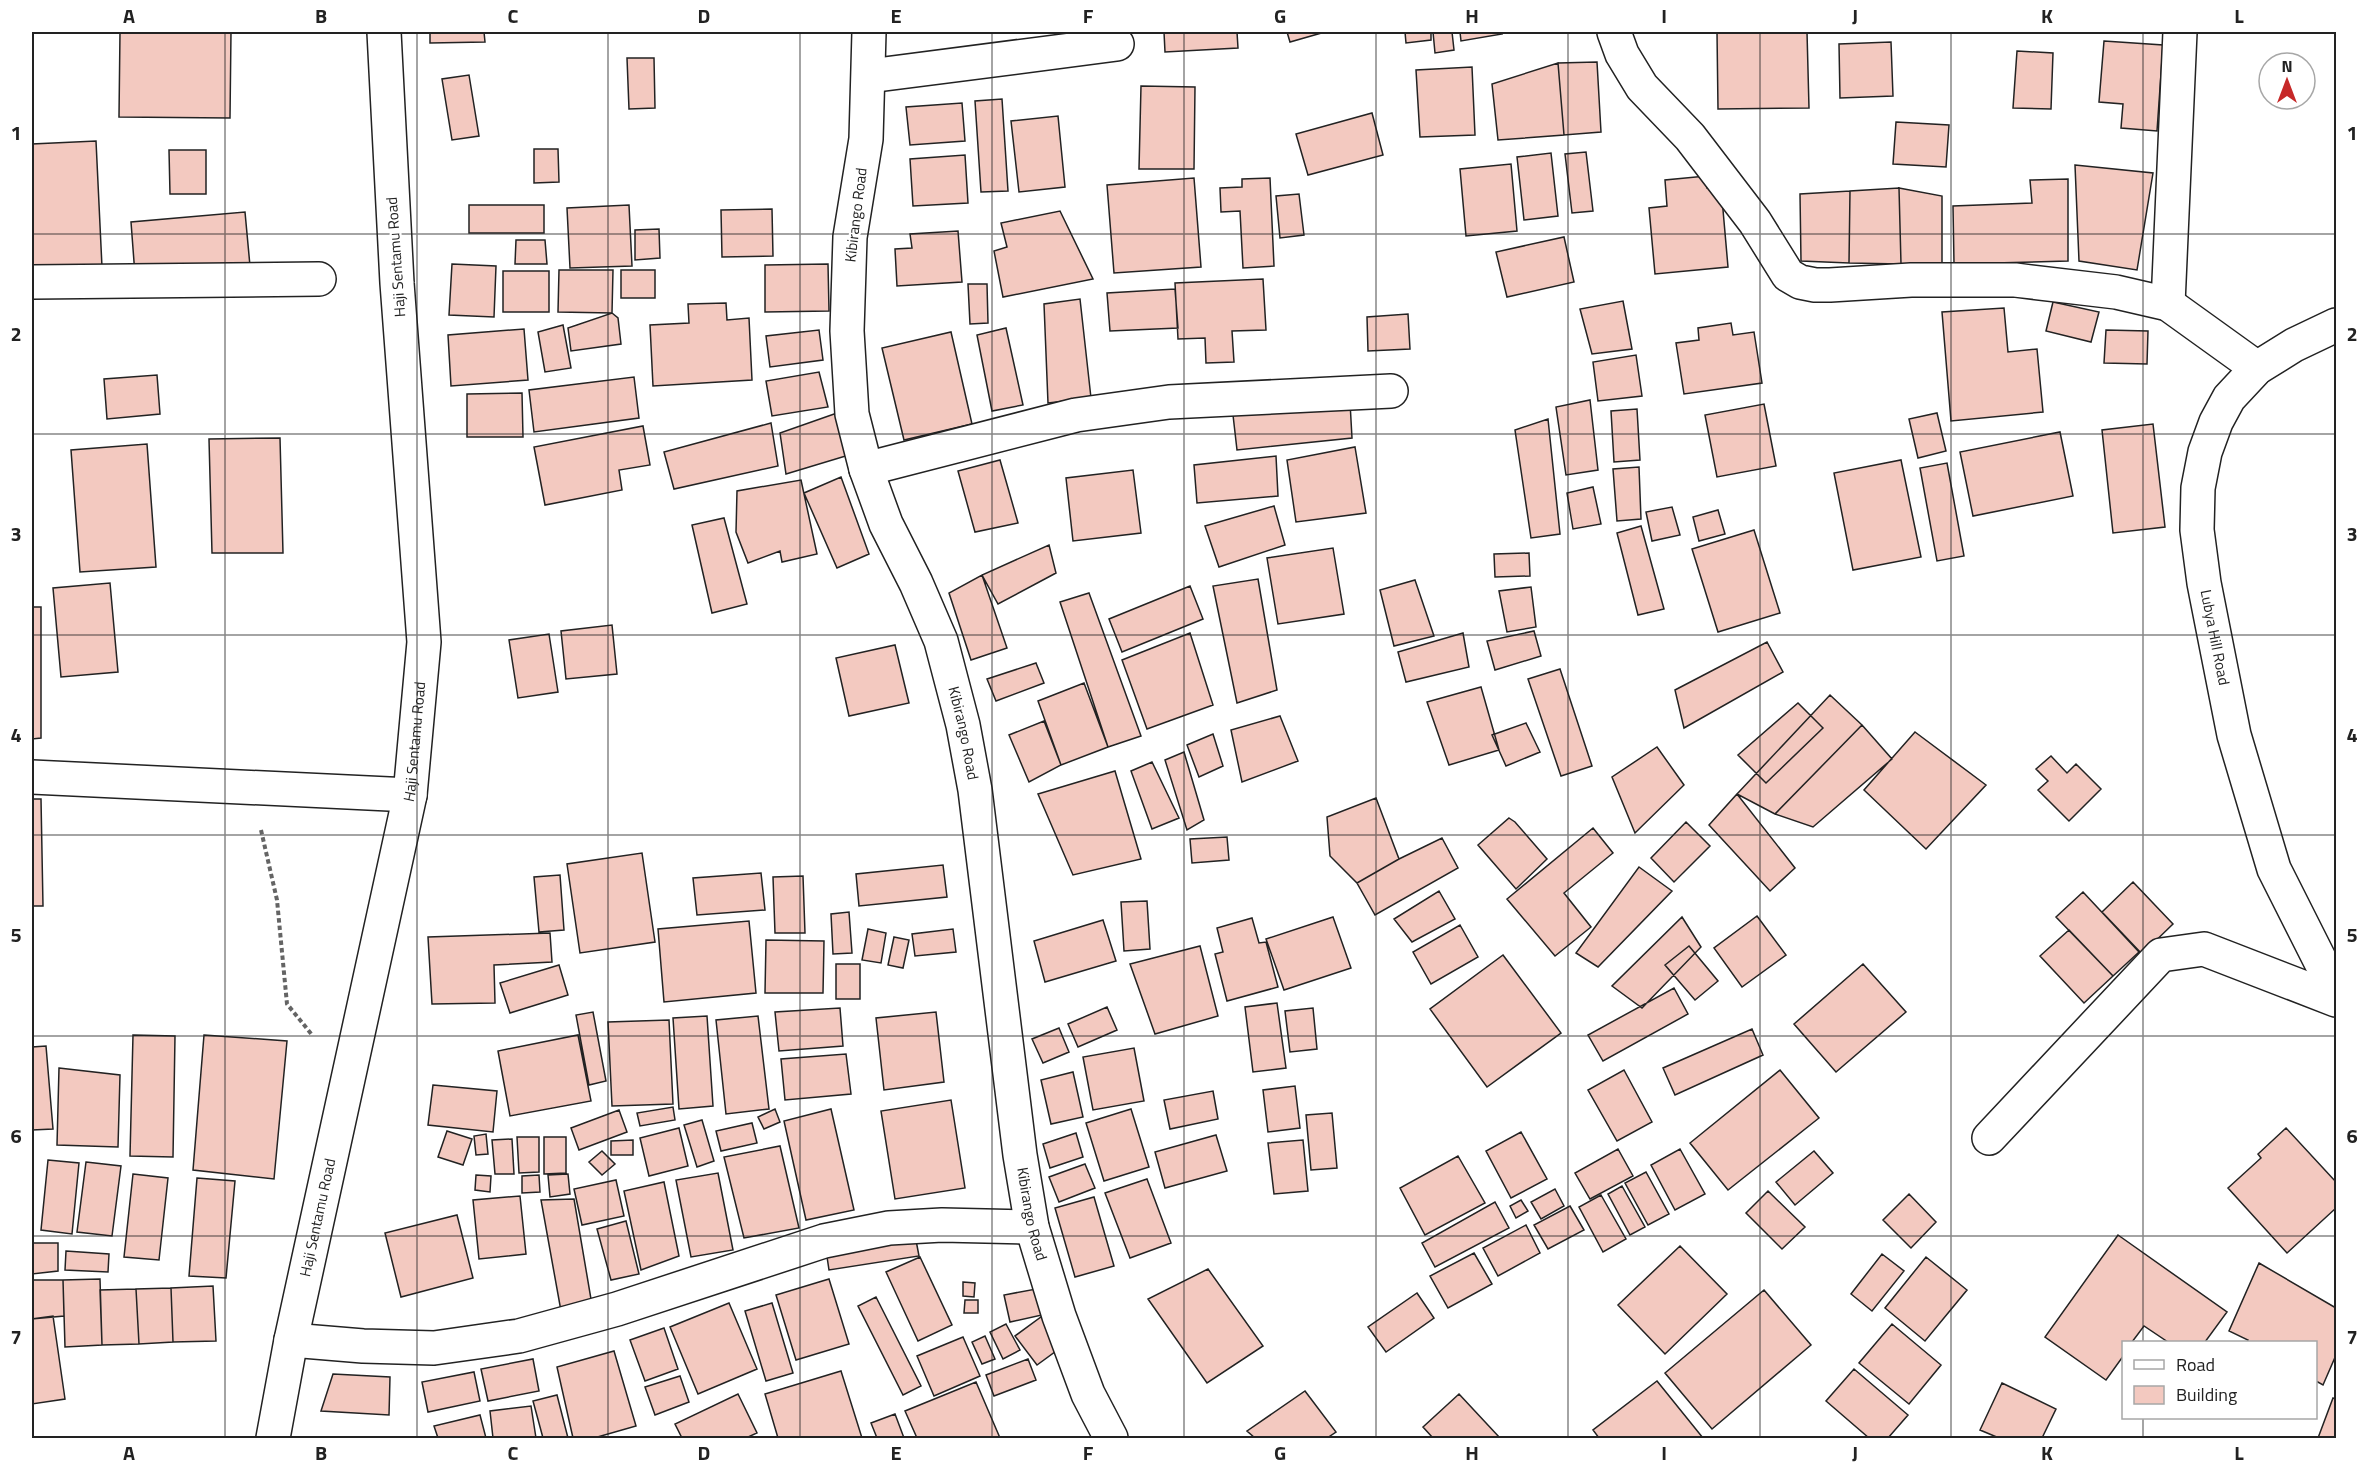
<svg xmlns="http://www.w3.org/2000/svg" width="2368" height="1470" font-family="'Titillium Web',sans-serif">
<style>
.building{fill:#f3c9c0;stroke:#222;stroke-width:1.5}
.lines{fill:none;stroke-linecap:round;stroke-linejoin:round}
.street-casing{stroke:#222;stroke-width:36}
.path{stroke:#646464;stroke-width:4;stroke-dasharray:4.5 3;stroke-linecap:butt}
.street{stroke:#fff;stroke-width:33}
.grid{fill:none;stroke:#222;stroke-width:1.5;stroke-opacity:0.55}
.labels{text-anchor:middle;stroke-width:4.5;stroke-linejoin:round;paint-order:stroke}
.street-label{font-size:15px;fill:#222;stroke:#fff}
.neatline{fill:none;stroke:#222;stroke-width:2}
.grid-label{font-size:20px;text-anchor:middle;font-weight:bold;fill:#222}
</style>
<rect width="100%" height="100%" fill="#fff"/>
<!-- building -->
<path class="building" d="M120 32H231L230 118 119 117Z
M430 32H484L485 42 430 43Z
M1164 32H1237L1238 48 1165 52Z
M1287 32H1325L1290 42Z
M1405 32H1431V40L1406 43Z
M1433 32H1452L1454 50 1435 53Z
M1460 32H1501L1502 34 1461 41Z
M1717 32H1807L1809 108 1718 109Z
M2104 41 2163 45 2157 131 2121 128 2123 104 2099 102Z
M1891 42 1893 96 1840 98 1839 44Z
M2017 51 2053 53 2051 109 2013 108Z
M627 58H654L655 108 629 109Z
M1597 62 1601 132 1564 135 1558 63Z
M1558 63 1564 135 1498 140 1492 84Z
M1472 67 1475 135 1420 137 1416 70Z
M469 75 479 136 452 140 442 79Z
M1141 86 1195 87 1194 169H1139Z
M1002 99 1008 191 981 192 975 101Z
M962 103 965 141 910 145 906 107Z
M1372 113 1383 155 1308 175 1296 134Z
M1058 116 1065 187 1019 192 1011 121Z
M1896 122 1949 125 1946 167 1893 164Z
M96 141 102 267 32 271V144Z
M534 149H558L559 182 534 183Z
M169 150H206V194H170Z
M1586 152 1593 211 1572 213 1565 154Z
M1551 153 1558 216 1524 220 1517 157Z
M965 155 968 203 913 206 910 159Z
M1511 164 1517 231 1466 236 1460 169Z
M2075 165 2153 173 2137 270 2079 261Z
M1706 176 1707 188 1721 187 1728 267 1655 274 1649 208 1667 206 1665 180Z
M1194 178 1201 267 1114 273 1107 185Z
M1270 178 1274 266 1243 268 1240 211 1221 212 1220 188 1242 187V179Z
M2068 179V261L1954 264 1953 206 2032 203 2030 180Z
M1899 188 1901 264 1849 263 1850 191Z
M1899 188 1942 196V264H1901Z
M1850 191 1849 263 1801 261 1800 194Z
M1299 194 1304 235 1280 238 1276 196Z
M469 205H544V233H469Z
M629 205 632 266 570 268 567 208Z
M772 209 773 256 722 257 721 210Z
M1060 211 1093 279 1003 297 994 251 1007 247 1001 223Z
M245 212 250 266 135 275 131 222Z
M659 229 660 258 635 260V230Z
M958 231 962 282 897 286 895 249 912 248 910 234Z
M1564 237 1574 282 1507 297 1496 252Z
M516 240H545L547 264H515Z
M452 264 496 266 494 317 449 315Z
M828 264 829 311 765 312V265Z
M559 270H613L612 313 558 312Z
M621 270H655V298H621Z
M503 271H549V312H503Z
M1263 279 1266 330 1232 331 1234 362 1206 363 1205 338 1178 339 1175 283Z
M968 284H987L988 323 970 324Z
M1175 289 1178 328 1110 331 1107 293Z
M1080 299 1091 398 1048 403 1044 304Z
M1623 301 1632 349 1592 354 1580 309Z
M2053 302 2099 312 2091 342 2046 331Z
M726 303 727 320 749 318 752 380 653 386 650 325 689 323 688 304Z
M2004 308 2008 352 2037 349 2043 412 1951 421 1942 312Z
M612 313 618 318 621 344 571 351 568 328Z
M1408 314 1410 349 1368 351 1367 317Z
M1731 323 1733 335 1754 332 1762 383 1684 394 1676 343 1699 340 1698 328Z
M563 325 571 368 545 372 538 332Z
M1006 328 1023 405 992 411 977 335Z
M524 329 528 380 451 386 448 335Z
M819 330 823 360 770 367 766 336Z
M2106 330 2148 331 2147 364 2104 363Z
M951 332 972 424 904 440 882 348Z
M1636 355 1642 396 1598 401 1593 362Z
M819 372 828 407 772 416 766 381Z
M157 375 160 414 107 419 104 379Z
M634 377 639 418 534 432 529 390Z
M522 393 523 437H467V394Z
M1590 400 1598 470 1566 475 1556 407Z
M1350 402 1352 438 1237 450 1233 415Z
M1764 404 1776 466 1717 477 1705 415Z
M1637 409 1640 460 1614 462 1611 411Z
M837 413 849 455 786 474 780 433Z
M1937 413 1946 451 1918 458 1909 419Z
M1548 419 1560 534 1531 538 1515 430Z
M771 423 778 466 674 489 664 452Z
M2153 424 2165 527 2113 533 2102 430Z
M643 426 650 465 619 470 622 490 545 505 534 447Z
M2060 432 2073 496 1973 516 1960 452Z
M280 438 283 553H212L209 439Z
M147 444 156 567 80 572 71 450Z
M1355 447 1366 513 1296 522 1287 460Z
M1276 456 1278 496 1197 503 1194 465Z
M1000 460 1018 523 975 532 958 471Z
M1901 460 1921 557 1853 570 1834 473Z
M1947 463 1964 556 1937 561 1920 468Z
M1639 467 1641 519 1617 521 1613 469Z
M1133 470 1141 533 1073 541 1066 478Z
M841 477 869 554 837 568 804 493Z
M801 480 817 554 782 562 780 551 748 563 736 532 737 491Z
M1593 487 1601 524 1573 529 1567 493Z
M1274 506 1285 545 1219 567 1205 526Z
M1672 507 1680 535 1652 541 1646 512Z
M1718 510 1725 534 1699 541 1693 517Z
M724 518 747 604 712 613 692 525Z
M1641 526 1664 609 1638 615 1617 533Z
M1754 530 1780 613 1718 632 1692 549Z
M1049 545 1056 573 998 604 982 575Z
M1333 548 1344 614 1278 624 1267 558Z
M1529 553 1530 576 1495 577 1494 554Z
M982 575 1007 648 971 660 949 593Z
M1258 579 1277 690 1237 703 1213 586Z
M1415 580 1434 636 1394 646 1380 590Z
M110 583 118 672 61 677 53 588Z
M1190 586 1203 619 1122 652 1109 619Z
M1531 587 1536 627 1507 632 1499 591Z
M1089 593 1141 736 1108 747 1060 602Z
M32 607H41V738L32 739Z
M612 625 617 674 566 679 561 631Z
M1534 631 1541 656 1495 670 1487 641Z
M1190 633 1213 705 1147 729 1122 660Z
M1463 633 1469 667 1406 682 1398 652Z
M549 634 558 692 518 698 509 640Z
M1767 642 1783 672 1684 728 1675 690Z
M895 645 909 703 849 716 836 658Z
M1036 663 1044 683 996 701 987 679Z
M1560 669 1592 766 1561 776 1528 679Z
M1084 683 1108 747 1061 765 1038 701Z
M1481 687 1499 750 1449 765 1427 702Z
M1830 695 1862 725 1775 814 1737 794Z
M1798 703 1823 728 1766 783 1738 755Z
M1280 716 1298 761 1242 782 1231 730Z
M1044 721 1061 765 1029 782 1009 735Z
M1526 723 1540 752 1506 766 1492 735Z
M1862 725 1892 759 1813 827 1775 814Z
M1915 732 1986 785 1926 849 1864 790Z
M1213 734 1223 766 1199 777 1187 745Z
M1657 747 1684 785 1635 833 1612 777Z
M1184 752 1204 820 1187 830 1165 760Z
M2051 756 2067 773 2076 764 2101 789 2069 821 2038 790 2048 781 2036 769Z
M1152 762 1179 818 1152 829 1131 771Z
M1115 771 1141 859 1073 875 1038 794Z
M1737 794 1795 868 1770 891 1709 825Z
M1376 798 1399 859 1357 883 1330 856 1327 817Z
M32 799H41L43 906H32Z
M1509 818 1515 822 1547 859 1516 889 1478 845Z
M1686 822 1710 846 1674 882 1651 858Z
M1593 828 1613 853 1564 893 1591 927 1555 956 1507 899Z
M1227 837 1229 860 1192 863 1190 839Z
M1442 838 1458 868 1375 915 1357 883 1399 859Z
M642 853 655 942 580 953 567 864Z
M943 865 947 897 859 906 856 874Z
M1639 867 1672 891 1598 967 1576 953Z
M761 873 765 910 697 915 693 878Z
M560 875 564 930 539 932 534 877Z
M803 876 805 933H775L773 877Z
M2133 882 2173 924 2142 954 2102 912Z
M1439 891 1455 919 1412 942 1394 919Z
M2083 892 2139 952 2113 976 2056 917Z
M1147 901 1150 949 1124 951 1121 902Z
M849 912 852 953 833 954 831 914Z
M1757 916 1786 955 1742 987 1714 948Z
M1333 917 1351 968 1284 990 1266 939Z
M1682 917 1701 947 1642 1008 1612 986Z
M1252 918 1259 943 1266 942 1278 987 1227 1001 1215 954 1223 952 1217 928Z
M1103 920 1116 961 1045 982 1034 941Z
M749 921 756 993 664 1002 658 929Z
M1460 925 1478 957 1431 984 1413 952Z
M868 929 886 933 881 963 862 960Z
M953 929 956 952 915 956 912 934Z
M2069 930 2113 976 2084 1003 2040 956Z
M550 933 552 962 494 965 495 1003 432 1004 428 937Z
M894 937 909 940 903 968 888 965Z
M766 940 824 941 823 993H765Z
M1200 946 1218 1016 1155 1034 1130 964Z
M1689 946 1718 981 1695 1000 1665 965Z
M1503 955 1561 1033 1487 1087 1430 1009Z
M836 964H860V999H836Z
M1863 964 1906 1012 1836 1072 1794 1024Z
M559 965 568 995 510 1013 500 983Z
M1674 988 1688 1014 1603 1061 1588 1035Z
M1277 1003 1286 1068 1253 1072 1245 1007Z
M1107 1007 1117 1030 1078 1047 1068 1024Z
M840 1008 843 1046 779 1051 775 1012Z
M1313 1008 1317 1049 1290 1052 1285 1011Z
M593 1012 606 1081 589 1085 576 1015Z
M936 1012 944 1082 884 1090 876 1018Z
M707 1016 713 1106 679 1109 673 1018Z
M758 1016 769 1109 726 1114 716 1020Z
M669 1020 673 1104 612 1106 608 1022Z
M1059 1028 1069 1052 1043 1063 1032 1039Z
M1752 1029 1763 1055 1675 1095 1663 1068Z
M133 1035 175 1036 173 1157 130 1156Z
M204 1035 287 1041 274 1179 193 1170Z
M578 1035 591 1101 510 1116 498 1051Z
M46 1046 53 1129 32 1130V1047Z
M1134 1048 1144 1101 1093 1110 1083 1057Z
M846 1054 851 1094 785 1100 781 1059Z
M59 1068 120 1075 118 1147 57 1145Z
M1624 1070 1652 1122 1617 1141 1588 1090Z
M1780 1070 1819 1118 1728 1190 1690 1143Z
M1073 1072 1083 1117 1051 1124 1041 1080Z
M433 1085 497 1091 493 1132 428 1125Z
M1295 1086 1300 1128 1268 1132 1263 1090Z
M1213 1091 1218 1119 1170 1129 1164 1100Z
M951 1100 965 1188 895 1199 881 1111Z
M673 1107 675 1120 640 1126 637 1113Z
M775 1109 780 1122 764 1129 758 1117Z
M831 1109 854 1210 806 1220 784 1121Z
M1131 1109 1149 1167 1104 1181 1086 1123Z
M619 1110 627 1132 579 1150 571 1128Z
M1332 1113 1337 1168 1311 1170 1306 1115Z
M702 1120 714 1161 697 1167 684 1125Z
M752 1123 757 1143 721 1151 716 1131Z
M679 1128 688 1166 649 1176 640 1138Z
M2286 1128 2336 1182V1208L2287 1253 2228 1188 2261 1158 2258 1154Z
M447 1131 472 1139 463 1165 438 1157Z
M1521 1132 1547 1179 1511 1198 1486 1151Z
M1076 1133 1083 1157 1050 1168 1043 1144Z
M486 1134 488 1154 476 1155 474 1136Z
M1216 1135 1227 1171 1165 1188 1155 1152Z
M517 1137H539V1172L519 1173Z
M544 1137H566V1173L544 1174Z
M512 1139 514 1174H495L492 1140Z
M633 1140V1155H611V1141Z
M1303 1140 1308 1191 1274 1194 1268 1143Z
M780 1146 799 1228 744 1238 724 1157Z
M1618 1149 1633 1176 1590 1199 1575 1173Z
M1680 1149 1705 1194 1675 1210 1651 1165Z
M602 1151 615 1164 602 1175 589 1162Z
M1814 1151 1833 1173 1795 1205 1776 1182Z
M1458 1156 1485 1203 1425 1235 1400 1188Z
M48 1160 79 1163 72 1234 41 1230Z
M86 1162 121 1166 112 1236 77 1232Z
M1085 1164 1095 1188 1059 1202 1049 1177Z
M1646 1172 1669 1214 1648 1225 1625 1183Z
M718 1173 733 1250 691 1257 676 1180Z
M133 1174 168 1178 159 1260 124 1257Z
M568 1174 570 1194 550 1197 548 1175Z
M476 1175 491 1176 490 1192 475 1190Z
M539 1175 540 1192 522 1193V1176Z
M197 1178 235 1181 226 1278 189 1276Z
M1147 1179 1171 1243 1130 1258 1105 1193Z
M616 1180 624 1216 582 1225 574 1189Z
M664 1182 679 1256 641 1270 624 1191Z
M1622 1186 1645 1227 1630 1235 1608 1194Z
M1555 1189 1564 1206 1541 1219 1531 1202Z
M1768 1191 1805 1227 1782 1249 1746 1213Z
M1909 1194 1936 1222 1911 1248 1883 1220Z
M1601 1195 1626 1239 1603 1252 1579 1207Z
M520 1196 526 1254 479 1259 473 1200Z
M1094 1197 1114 1266 1075 1277 1055 1208Z
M574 1199 592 1305 561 1311 541 1200Z
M1521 1200 1528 1211 1516 1218 1510 1206Z
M1495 1202 1509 1228 1435 1267 1422 1243Z
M1570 1206 1584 1230 1548 1249 1534 1225Z
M457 1215 473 1278 401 1297 385 1233Z
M626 1221 639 1274 611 1280 597 1229Z
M1526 1225 1540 1253 1498 1276 1483 1248Z
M915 1235 919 1256 829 1270 826 1250Z
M2118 1235 2227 1312 2205 1342H2168L2144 1326 2132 1342H2124V1355L2106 1380 2045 1337Z
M32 1243H58V1271L32 1274Z
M1680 1246 1727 1294 1665 1354 1618 1305Z
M66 1251 109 1254 108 1272 65 1270Z
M1474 1253 1492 1284 1448 1308 1430 1276Z
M1882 1254 1904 1271 1872 1311 1851 1294Z
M920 1257 952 1325 918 1341 886 1272Z
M1926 1257 1967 1290 1925 1341 1885 1308Z
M2259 1263 2336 1308V1355L2323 1385 2316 1381V1342H2247L2248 1340 2229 1331Z
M1208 1269 1263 1346 1207 1383 1148 1299Z
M100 1279 102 1345 65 1347 63 1280Z
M829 1279 849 1344 796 1360 776 1295Z
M32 1280H63L64 1316 32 1319Z
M963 1282 975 1283 974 1297 963 1296Z
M213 1286 216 1341 173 1342 171 1288Z
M171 1288 173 1342 139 1344 136 1289Z
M136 1289 139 1344 102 1345 100 1290Z
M1036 1289 1042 1315 1010 1322 1004 1295Z
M1764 1290 1811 1345 1712 1429 1665 1373Z
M1417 1293 1434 1318 1386 1352 1368 1327Z
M876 1297 921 1386 903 1395 858 1306Z
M965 1300H978V1313H964Z
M729 1303 757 1369 698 1394 670 1327Z
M772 1303 793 1373 766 1381 745 1311Z
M1045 1314 1067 1343 1037 1365 1015 1336Z
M53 1316 65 1399 32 1404V1319Z
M1006 1324 1020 1350 1003 1359 990 1332Z
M1892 1324 1941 1365 1909 1404 1859 1363Z
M664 1328 678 1369 645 1381 630 1340Z
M985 1336 995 1359 982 1364 972 1342Z
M963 1337 980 1376 934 1396 917 1356Z
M614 1351 636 1426 594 1438H573L557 1367Z
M533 1359 539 1391 488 1401 481 1369Z
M1028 1359 1036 1380 994 1396 986 1375Z
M1854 1369 1908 1415 1888 1438H1869L1826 1401Z
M841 1371 862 1438H778L765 1394Z
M474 1372 480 1401 428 1412 422 1382Z
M333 1374 390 1377 389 1415 321 1411Z
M680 1376 689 1402 655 1415 645 1387Z
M1657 1381 1703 1438H1599L1593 1430Z
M976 1382 1000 1438H917L905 1411Z
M2002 1383 2056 1409 2042 1438H1999L1980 1430Z
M1305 1391 1336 1432 1327 1438H1255L1247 1431Z
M738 1394 757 1433 746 1438H682L675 1424Z
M1459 1394 1500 1438H1433L1423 1427Z
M557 1395 568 1438H543L533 1401Z
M2333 1398 2336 1399V1438H2318Z
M531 1406 536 1438H493L490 1411Z
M895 1414 904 1438H877L871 1423Z
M480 1415 486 1438H438L434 1426Z"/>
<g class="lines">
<!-- street casing -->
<g class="street-casing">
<g id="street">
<path id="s1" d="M869 32 866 139 850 237 847 331 852 414 866 469 886 524 916 583 941 641 963 725 975 790 1020 1155 1032 1227 1059 1316 1088 1394 1111 1438"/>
<path d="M1614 32 1622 54 1642 87 1690 137 1755 222 1788 275 1800 282 1815 285H1830L1911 280H2015L2116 292 2168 304 2257 368"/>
<path d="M869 76 1117 44"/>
<path d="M32 282 319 279"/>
<path d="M2168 304 2180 32"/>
<path id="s2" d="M2336 325 2294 345 2257 368 2229 398 2216 422 2205 452 2198 488 2197 530 2204 583 2234 735 2274 869 2336 992"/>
<path d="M866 469 1076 415 1169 402 1391 391"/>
<path d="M32 777 410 795"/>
<path d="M1989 1138 2161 955 2204 949 2336 1000"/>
<path d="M291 1340 363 1346 434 1348 519 1336 617 1309 824 1241 889 1228 942 1225 1032 1227"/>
<path id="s3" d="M273 1438 291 1340 410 795 424 642 397 283 384 32"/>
</g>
</g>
<!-- path -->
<path class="path" d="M261 830 277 900 287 1004 313 1036"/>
<!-- street -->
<use href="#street" class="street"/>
</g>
<!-- grid -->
<path class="grid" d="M225 32V1438M417 32V1438M608 32V1438M800 32V1438M992 32V1438M1184 32V1438M1376 32V1438M1568 32V1438M1760 32V1438M1951 32V1438M2143 32V1342M32 234H2336M32 434H2336M32 635H2336M32 835H2336M32 1036H2336M32 1236H2336M2143 1418V1438"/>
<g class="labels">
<!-- street labels -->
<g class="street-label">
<text transform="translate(856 215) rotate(-83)" y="5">Kibirango Road</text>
<text transform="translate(396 257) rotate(-94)" y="5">Haji Sentamu Road</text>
<text dy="5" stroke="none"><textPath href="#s2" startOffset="378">Lubya Hill Road</textPath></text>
<text dy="5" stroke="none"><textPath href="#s1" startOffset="723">Kibirango Road</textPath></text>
<text dy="5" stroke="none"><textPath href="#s3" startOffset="711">Haji Sentamu Road</textPath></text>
<text dy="5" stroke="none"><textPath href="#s1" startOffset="1209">Kibirango Road</textPath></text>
<text dy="5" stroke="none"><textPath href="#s3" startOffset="225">Haji Sentamu Road</textPath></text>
</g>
</g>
<!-- border -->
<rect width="2368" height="1470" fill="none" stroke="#ffffff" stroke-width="66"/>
<!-- legend -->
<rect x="2122" y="1341" width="195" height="78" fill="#ffffff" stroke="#a7a7a7" stroke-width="1.5"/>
<rect x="2134" y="1360" width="30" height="9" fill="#ffffff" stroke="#a7a7a7" stroke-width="1.5"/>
<text x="2176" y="1371" font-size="18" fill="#222222">Road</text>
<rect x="2134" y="1386" width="30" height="18" fill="#f3c9c0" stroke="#a7a7a7" stroke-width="1.5"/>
<text x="2176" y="1401" font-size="18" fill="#222222">Building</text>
<!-- north arrow -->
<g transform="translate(2287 81)"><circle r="28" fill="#ffffff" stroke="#a7a7a7" stroke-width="1.5"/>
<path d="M0-4.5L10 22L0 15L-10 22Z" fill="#c62828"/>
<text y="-9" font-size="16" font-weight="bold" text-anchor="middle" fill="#222222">N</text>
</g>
<rect x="33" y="33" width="2302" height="1404" class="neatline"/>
<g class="grid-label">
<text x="129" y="23">A</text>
<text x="321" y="23">B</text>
<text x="513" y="23">C</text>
<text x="704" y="23">D</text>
<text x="896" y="23">E</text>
<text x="1088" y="23">F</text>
<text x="1280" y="23">G</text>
<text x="1472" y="23">H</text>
<text x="1664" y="23">I</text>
<text x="1855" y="23">J</text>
<text x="2047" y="23">K</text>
<text x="2239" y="23">L</text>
<text x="16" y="140">1</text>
<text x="2352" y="140">1</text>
<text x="16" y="341">2</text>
<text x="2352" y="341">2</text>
<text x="16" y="541">3</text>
<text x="2352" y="541">3</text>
<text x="16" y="742">4</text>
<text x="2352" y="742">4</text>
<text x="16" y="942">5</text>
<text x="2352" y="942">5</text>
<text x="16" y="1143">6</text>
<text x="2352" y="1143">6</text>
<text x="16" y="1344">7</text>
<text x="2352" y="1344">7</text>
<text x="129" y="1460">A</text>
<text x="321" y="1460">B</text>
<text x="513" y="1460">C</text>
<text x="704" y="1460">D</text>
<text x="896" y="1460">E</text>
<text x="1088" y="1460">F</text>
<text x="1280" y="1460">G</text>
<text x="1472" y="1460">H</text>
<text x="1664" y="1460">I</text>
<text x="1855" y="1460">J</text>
<text x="2047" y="1460">K</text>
<text x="2239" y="1460">L</text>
</g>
</svg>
